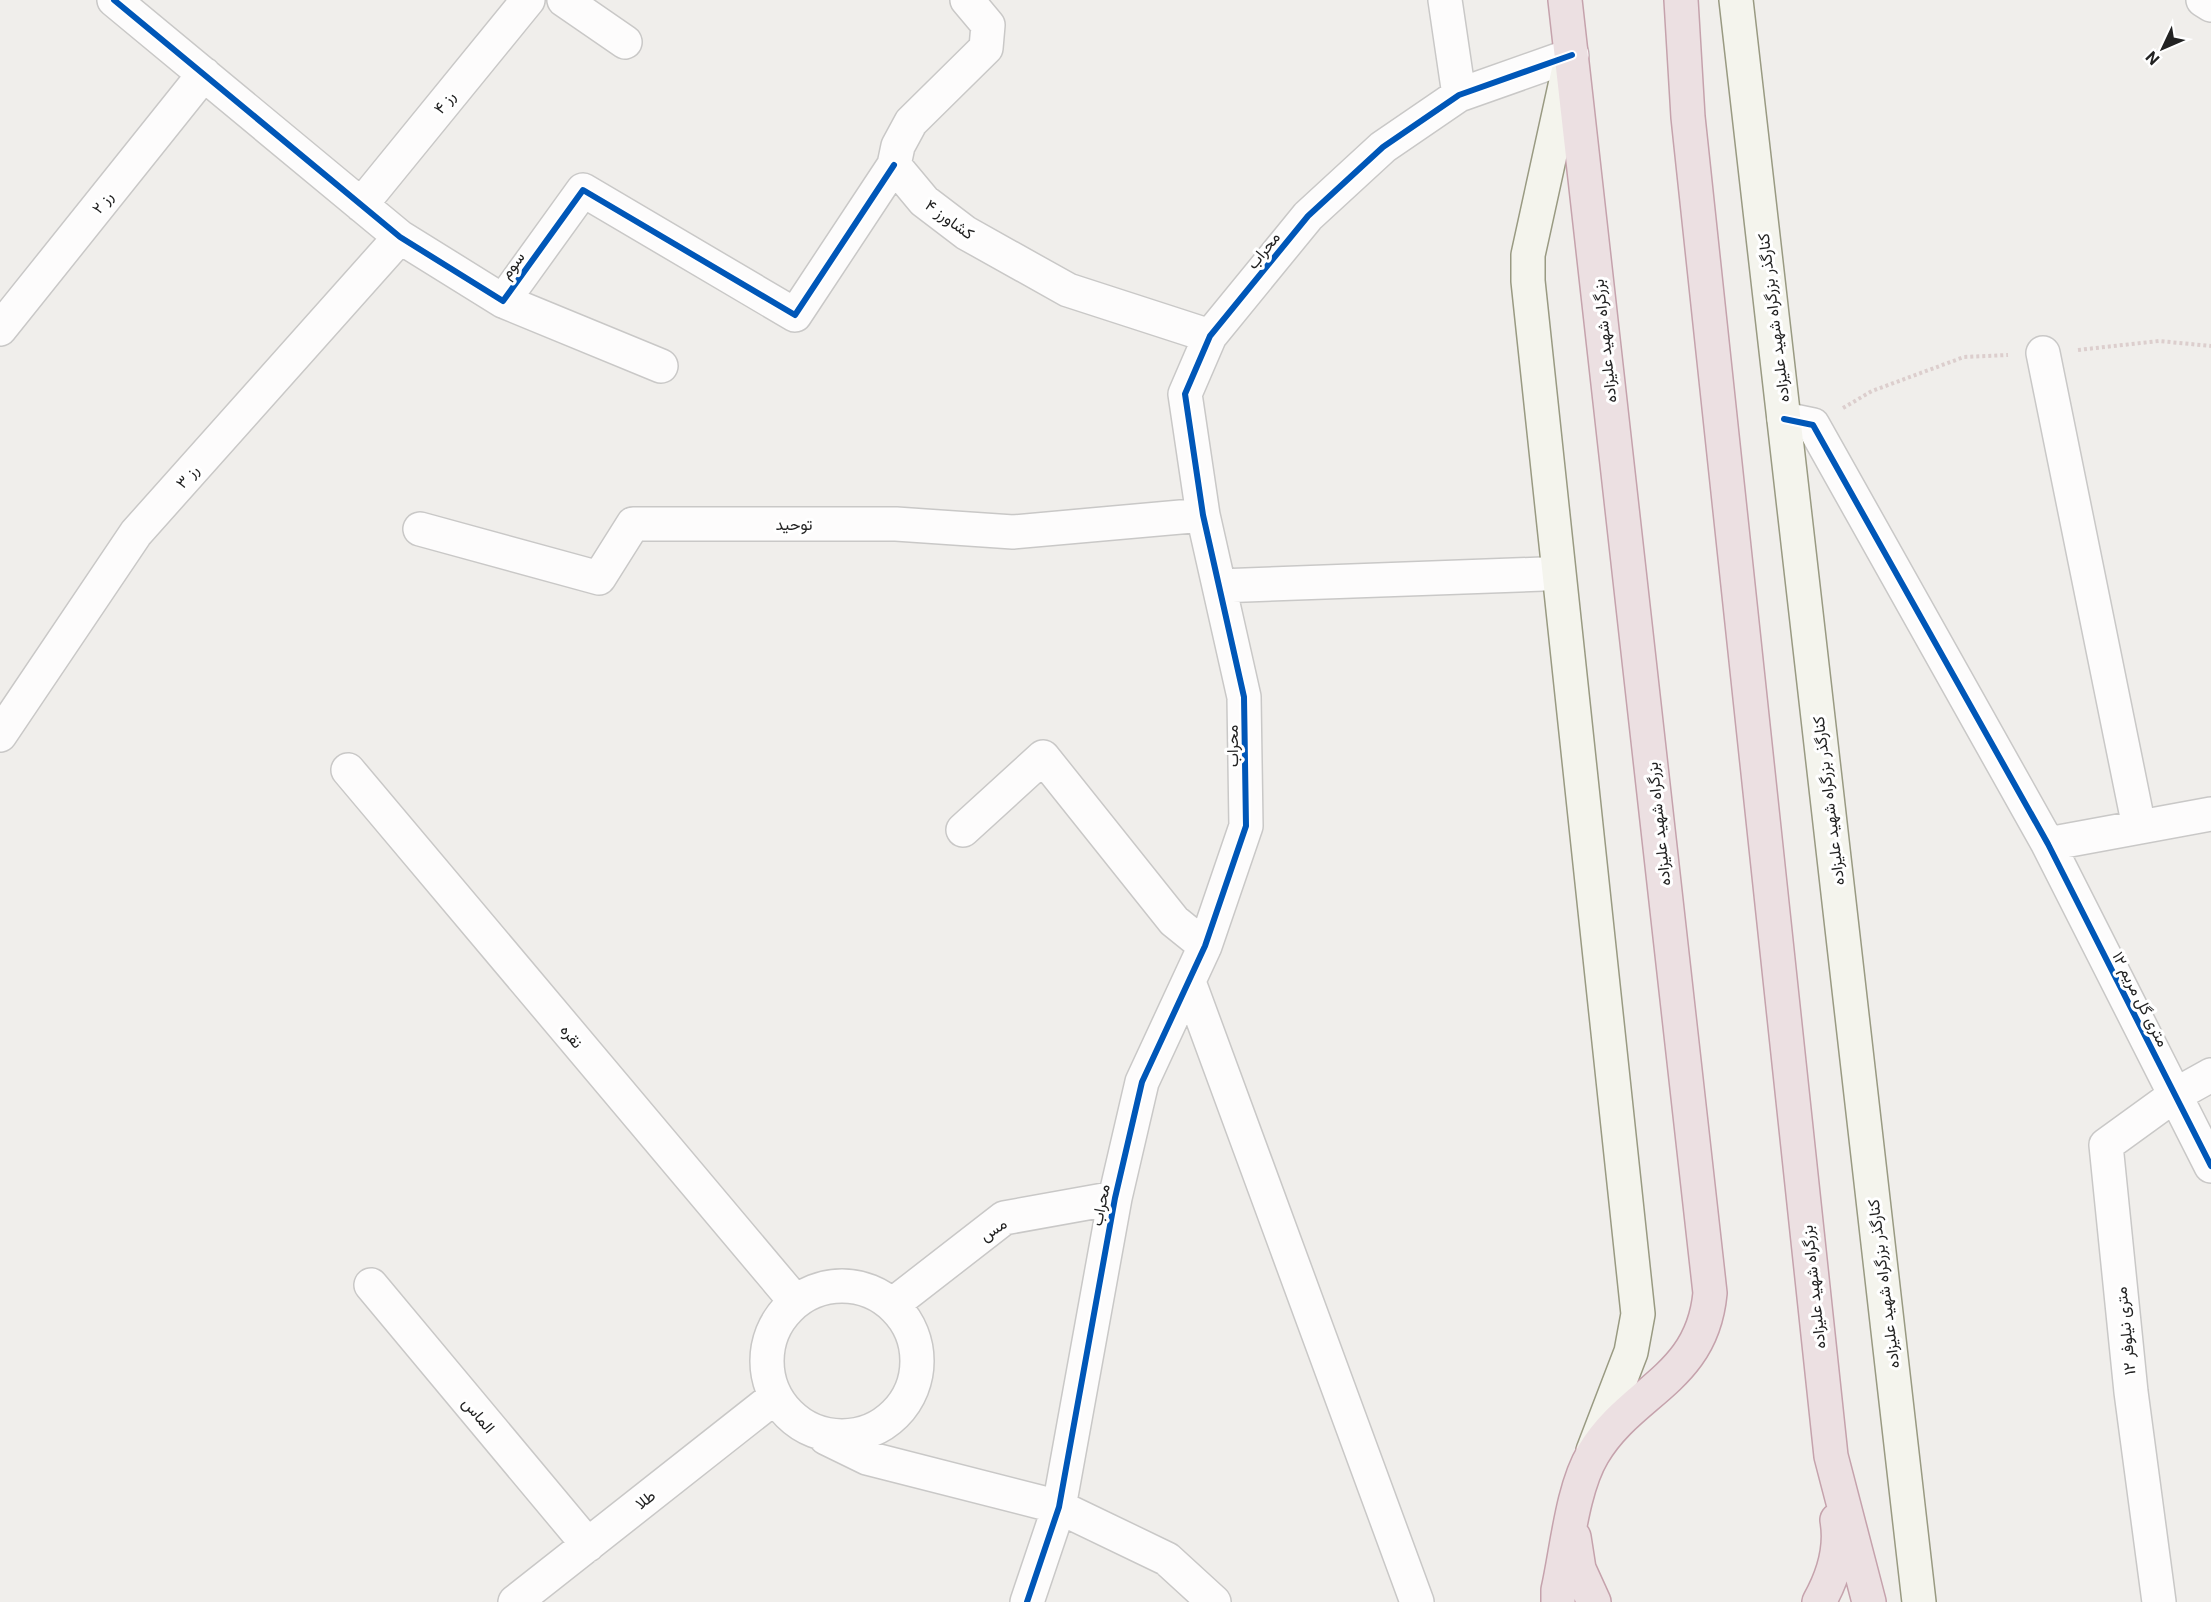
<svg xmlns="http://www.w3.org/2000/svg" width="2211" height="1602" font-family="Roboto,Vazirmatn,sans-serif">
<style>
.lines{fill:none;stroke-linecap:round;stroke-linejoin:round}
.street-casing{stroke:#c9c8c7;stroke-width:36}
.secondary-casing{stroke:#999a82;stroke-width:36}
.highway-casing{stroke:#c5a2ac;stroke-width:36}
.path{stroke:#dccecd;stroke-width:4;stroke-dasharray:3 3;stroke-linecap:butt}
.street{stroke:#fdfcfc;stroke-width:33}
.secondary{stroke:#f4f4ed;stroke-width:33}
.highway{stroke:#ece0e2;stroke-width:33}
.cycleway-casing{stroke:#fff;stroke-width:10}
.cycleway{stroke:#0057b8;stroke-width:6}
.labels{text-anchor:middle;stroke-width:6;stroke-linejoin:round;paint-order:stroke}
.street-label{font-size:16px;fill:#222;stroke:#fff}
</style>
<rect width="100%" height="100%" fill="#f0eeeb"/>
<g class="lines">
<!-- street casing -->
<g class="street-casing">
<path id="street" d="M114 0 400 237 503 301 583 190 795 315 894 165
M564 0 625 42
M967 0 988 25 986 48 911 122 898 146 894 165 924 201 966 233 1068 290 1210 336
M1445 0 1459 95
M2203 0 2211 5
M361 205 528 0
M503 301 661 366
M0 329 204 74
M2043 353 2139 827
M1784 419 1813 425 2048 844 2211 1166
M420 529 599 578 633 524H896L1013 532 1203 515
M1219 586 1543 574
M0 735 136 533 400 237
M348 770 795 1301
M963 830 1043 757 1174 921 1205 946
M2048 844 2211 814
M1189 982 1417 1602
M371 1285 588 1545
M767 1361a75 75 0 1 1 150 0a75 75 0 1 1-150 0Z
M892 1305 1004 1218 1115 1198
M826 1438 867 1458 1059 1507 1167 1559 1214 1602
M515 1602 775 1397
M1027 1602 1059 1507 1115 1198 1142 1082 1205 946 1246 826 1244 697 1203 515 1185 394 1210 336 1308 216 1383 147 1459 95 1572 55
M2159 1602 2131 1392 2106 1145 2175 1095 2211 1075"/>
</g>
<!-- secondary casing -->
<g class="secondary-casing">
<path id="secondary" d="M1736 0 1919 1602
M1570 63 1528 255V281L1638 1314 1631 1352 1593 1451"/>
</g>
<!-- highway casing -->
<g class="highway-casing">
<path id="highway" d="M1681 0 1688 117 1831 1456 1869 1602
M1574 1537 1579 1569 1594 1602
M1558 1602V1590C1567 1550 1572 1489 1593 1454 1631 1390 1702 1380 1710 1293L1565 0
M1819 1602C1833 1577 1842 1549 1837 1520"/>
</g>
<!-- path -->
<path class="path" d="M2078 350 2159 341 2211 346
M1843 408 1872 391 1964 357 2008 355"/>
<!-- street -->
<use href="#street" class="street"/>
<!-- secondary -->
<use href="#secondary" class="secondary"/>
<!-- highway -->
<use href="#highway" class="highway"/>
<!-- cycleway casing -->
<g class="cycleway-casing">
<path id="cycleway" d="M114 0 400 237 503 301 583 190 795 315 894 165
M1784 419 1813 425 2048 844 2211 1166
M1027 1602 1059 1507 1115 1198 1142 1082 1205 946 1246 826 1244 697 1203 515 1185 394 1210 336 1308 216 1383 147 1459 95 1572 55"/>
</g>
<!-- cycleway -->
<use href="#cycleway" class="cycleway"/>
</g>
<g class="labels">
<!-- street labels -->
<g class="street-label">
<text transform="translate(444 102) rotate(-51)" y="6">رز ۴</text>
<text transform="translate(102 202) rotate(-51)" y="6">رز ۲</text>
<text transform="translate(950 219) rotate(36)" y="6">کشاورز ۴</text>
<text transform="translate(1263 250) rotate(-51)" y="6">محراب</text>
<text transform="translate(512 265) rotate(-54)" y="6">سوم</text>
<text transform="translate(1773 318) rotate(-97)" y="6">کنارگذر بزرگراه شهید علیزاده</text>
<text transform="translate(1604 341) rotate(-96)" y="6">بزرگراه شهید علیزاده</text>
<text transform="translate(187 476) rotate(-48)" y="6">رز ۳</text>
<text x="794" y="530">توحید</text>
<text transform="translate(1232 746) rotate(-91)" y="6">محراب</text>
<text transform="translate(1828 801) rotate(-97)" y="6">کنارگذر بزرگراه شهید علیزاده</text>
<text transform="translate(1658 824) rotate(-96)" y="6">بزرگراه شهید علیزاده</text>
<text transform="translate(2141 999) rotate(63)" y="6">۱۲ متری گل مریم</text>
<text transform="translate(572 1036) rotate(50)" y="6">نقره</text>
<text transform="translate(1100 1205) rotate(-79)" y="6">محراب</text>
<text transform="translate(993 1229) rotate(-33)" y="6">مس</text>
<text transform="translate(1883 1284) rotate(-97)" y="6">کنارگذر بزرگراه شهید علیزاده</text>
<text transform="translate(1813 1287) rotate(-96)" y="6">بزرگراه شهید علیزاده</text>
<text transform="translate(2125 1331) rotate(-96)" y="6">۱۲ متری نیلوفر</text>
<text transform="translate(479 1415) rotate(50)" y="6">الماس</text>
<text transform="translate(645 1499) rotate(-38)" y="6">طلا</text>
</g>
</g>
<!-- north arrow -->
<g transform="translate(2163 48) rotate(226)" stroke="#ffffff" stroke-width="4.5" paint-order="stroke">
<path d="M0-4.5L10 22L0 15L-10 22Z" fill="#222222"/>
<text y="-9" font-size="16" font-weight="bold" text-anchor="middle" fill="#222222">N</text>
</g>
</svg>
